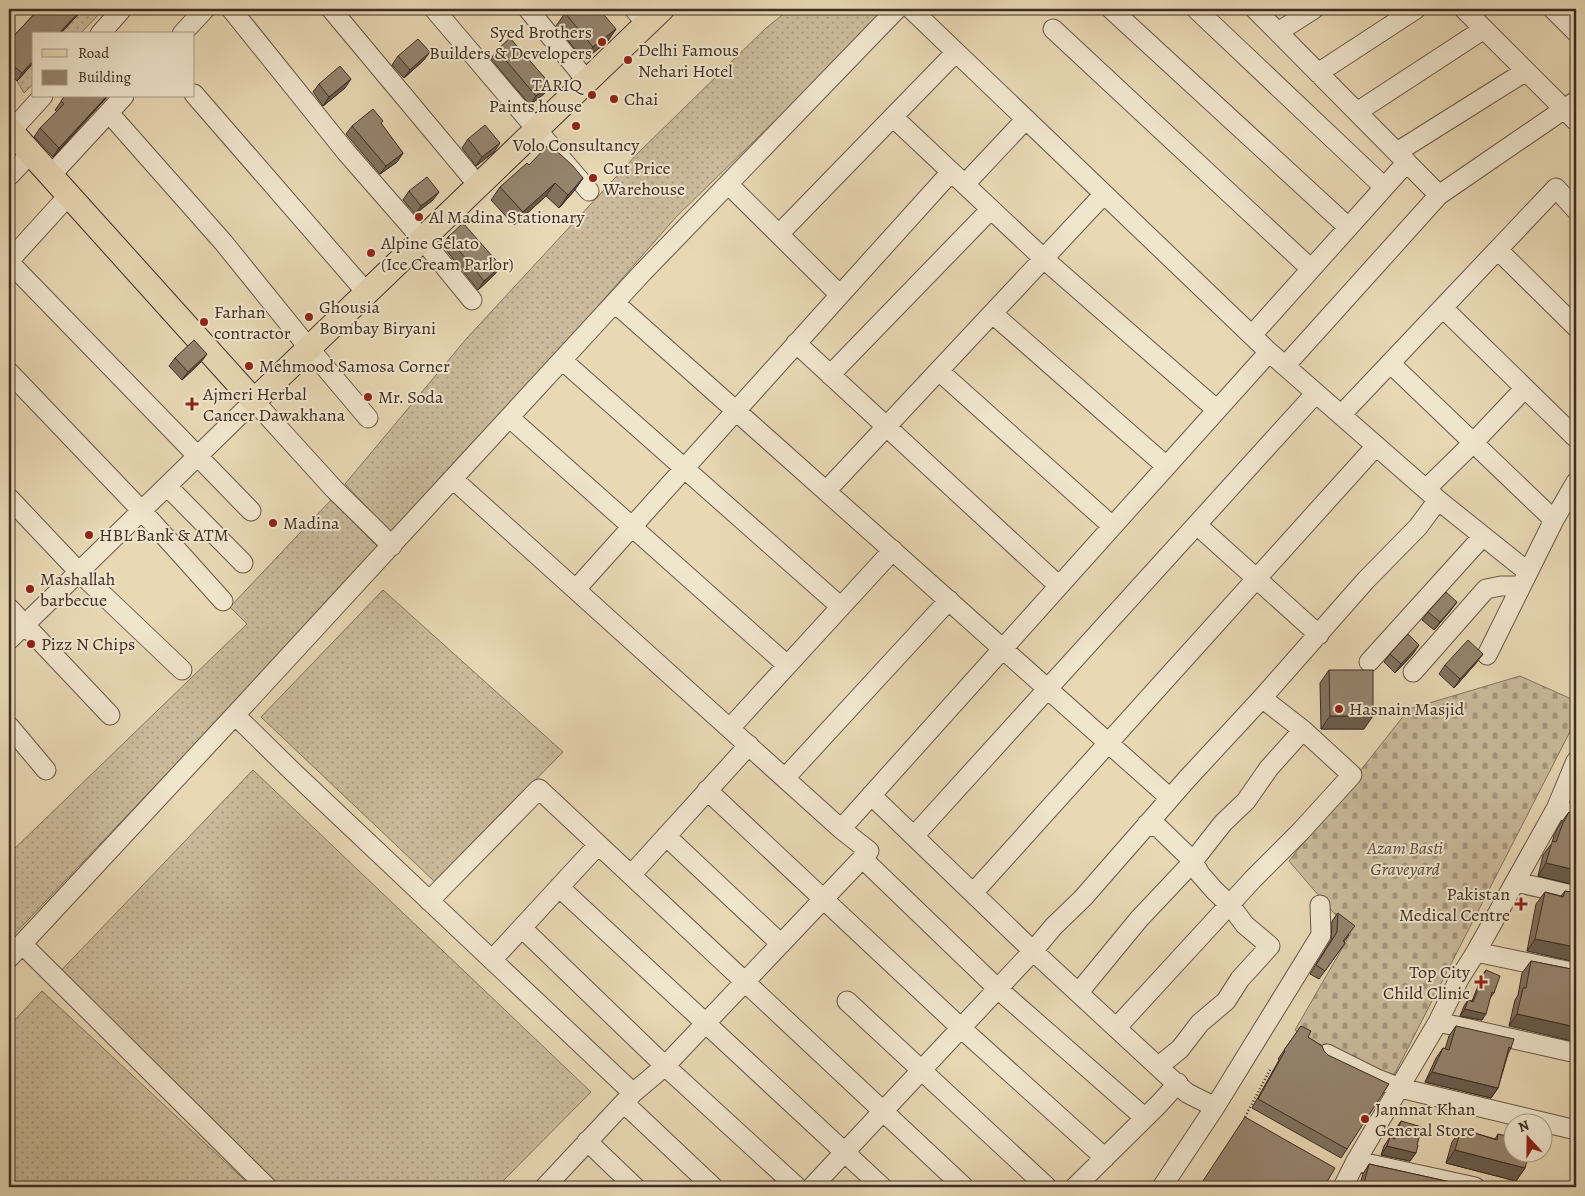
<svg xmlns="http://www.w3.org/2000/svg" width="1585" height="1196" font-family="Alegreya,serif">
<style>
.grass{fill:url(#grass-dots);stroke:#847460}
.cemetery{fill:url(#cemetery-stones);stroke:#847460}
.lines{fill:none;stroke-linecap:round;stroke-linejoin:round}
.minor-casing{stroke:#685748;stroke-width:21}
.major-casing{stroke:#3d2c24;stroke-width:26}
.path{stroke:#3d2c24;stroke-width:2.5;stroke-dasharray:1 2.5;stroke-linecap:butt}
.minor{stroke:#f0e6ce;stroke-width:19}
.major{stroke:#e8d8b4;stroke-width:24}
.wall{fill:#81725f;stroke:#3d2c24}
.shaded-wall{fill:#695d4e;stroke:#3d2c24}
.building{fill:#96856f;stroke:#3d2c24}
.poi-dot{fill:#8f2418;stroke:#f0e6ce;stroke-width:2}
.labels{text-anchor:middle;stroke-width:4;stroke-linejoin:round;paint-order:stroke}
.poi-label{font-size:18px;fill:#3d2c24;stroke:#f0e6ce;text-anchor:start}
.park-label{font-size:18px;font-style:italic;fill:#59493c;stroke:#f0e6ce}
</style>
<defs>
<pattern id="grass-dots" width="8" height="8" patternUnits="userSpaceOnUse" patternTransform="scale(1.25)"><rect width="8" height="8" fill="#cbbb9c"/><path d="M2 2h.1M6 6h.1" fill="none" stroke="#a6987f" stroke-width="1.8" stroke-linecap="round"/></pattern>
<pattern id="cemetery-stones" width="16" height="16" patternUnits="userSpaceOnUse" patternTransform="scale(1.25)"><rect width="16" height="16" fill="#cbbb9c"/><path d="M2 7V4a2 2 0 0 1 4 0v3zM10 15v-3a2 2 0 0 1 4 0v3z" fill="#a6987f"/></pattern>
</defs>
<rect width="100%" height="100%" fill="#e8d8b4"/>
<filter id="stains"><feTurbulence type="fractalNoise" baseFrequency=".004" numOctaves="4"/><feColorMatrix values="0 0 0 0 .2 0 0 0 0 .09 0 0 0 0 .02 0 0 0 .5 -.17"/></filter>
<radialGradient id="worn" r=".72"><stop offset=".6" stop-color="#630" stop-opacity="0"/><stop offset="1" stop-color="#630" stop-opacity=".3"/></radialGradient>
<!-- grass -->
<path class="grass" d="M83 9H104L80 34H60Z
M790 9H890L677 216 395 537 345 484 467 338 638 153 766 28Z
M34 62V83L24 93 17 81Z
M331 500 378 547 228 709 9 940V854L247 624 230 607Z
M383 590 563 752 435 882 261 717Z
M253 770 591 1092 497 1187H282L52 980Z
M42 991 252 1187H9V1026Z"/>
<!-- cemetery -->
<path class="cemetery" d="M1520 676 1576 701V720L1392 1079 1347 1060 1295 1030 1351 933 1289 861 1409 709Z"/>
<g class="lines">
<!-- minor casing -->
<g class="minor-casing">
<path id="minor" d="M231 9 346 152 422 239 472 300
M331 9 478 185
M434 9 589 191
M528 9 587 81
M634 9 646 23
M911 9 1269 352 1438 500 1528 572
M1111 9 1348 227
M1196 9 1384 187
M1255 9 1439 195
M1464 9 1576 121
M1553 9 1576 32
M1053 29 1311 269
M1278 32 1314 9
M100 34 122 9
M182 34 205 9
M1318 73 1416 9
M194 94 366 292
M1357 112 1484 29
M109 113 223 242 308 347 368 418
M893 117 1044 259 1217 410
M11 131 43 96
M1397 152 1526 71
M51 175 124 96
M9 176 30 154
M965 184 1026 119
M779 234 956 52
M1498 250 1576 327
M9 261 69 195
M9 262 251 511
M840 295 951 172
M615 303 1170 798
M1443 308 1576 438
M993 314 1166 466
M1252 335 1407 162
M796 343 1059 586
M562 360 841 607
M1390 363 1554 520
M1285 366 1439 195 1576 101
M939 371 1112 526
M9 372 142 511 223 601
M830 375 991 209
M1341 415 1556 188 1576 210
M510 418 787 665
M453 479 841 829 869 851 665 1066 633 1093 545 1187
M167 486 243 563
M1426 489 1473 443 1525 388
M826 491 1104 194
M9 498 79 572 182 670
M1197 525 1319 635
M576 589 840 295 728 184
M9 608 110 715
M9 640 254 401 334 489 392 546
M1487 655 1554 520 1576 482
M1369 662 1483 536
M1413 672 1486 589 1501 586H1521
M235 715 291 770 633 1093
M9 726 46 770
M730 728 893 550
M785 778 949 600
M707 790 961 1028 1105 1158
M871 795 1033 951 1167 1075 1187 1093 1215 1107
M1556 809 1576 813
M1147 824 1159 828 1193 861 1200 874 1215 891 1230 905 1245 925 1270 946 1240 979 1226 1001 1200 1023 1180 1049 1159 1066
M841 829 1269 352
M666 836 781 944
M914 836 1316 393
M862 858 998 989 1145 1118
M631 875 749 745
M1516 882 1576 896
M559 887 882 1187
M973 893 1376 446
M429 901 539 789 964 1187
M522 928 665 1066 797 1187
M22 944 267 1187
M1476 952 1576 973
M9 958 235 715 643 272 897 9
M492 960 598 845
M1079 992 1139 919 1190 865 1223 823 1246 801 1269 768 1303 730
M847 1001 1047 1187
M1438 1022 1576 1053
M1117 1027 1254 878 1301 831 1352 775 1303 730 1262 698 1366 580 1418 527 1438 500
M1327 1054 1375 1078 1400 1088 1576 1130
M624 1103 713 1187
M587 1141 635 1187
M1356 1161 1475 1187
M812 1187 1033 951 1054 926 1083 898 1187 779 1262 698
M1075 1187 1159 1104 1178 1083
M1162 1187 1215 1107 1321 935 1320 905
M1343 1187 1356 1161 1438 1022 1459 979 1476 952 1556 809 1576 761"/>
</g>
<!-- major casing -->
<g class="major-casing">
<path id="major" d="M9 129 254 401 662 9"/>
</g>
<!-- path -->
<path class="path" d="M1245 1117 1271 1068"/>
<!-- minor -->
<use href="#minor" class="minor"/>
<!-- major -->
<use href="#major" class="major"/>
</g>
<!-- wall -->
<path class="wall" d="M39 9H83L17 81 9 74V41Z
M565 13 616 29 607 42 584 60 556 26Z
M497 50 545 93 530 105 491 59Z
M398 56 424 60 404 78 392 65Z
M319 84 345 88 323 106 313 92Z
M65 96H108L53 157 34 137 40 128 57 112 55 110Z
M381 124 403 153 397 162 380 174 346 134 352 126Z
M468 139 494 152 476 166 462 148Z
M529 165 583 178 574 191 559 208 546 196 514 225 491 200 500 187Z
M409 191 433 200 415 214 403 200Z
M448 237 495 274 478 290 442 245Z
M175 358 201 362 182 380 169 366Z
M1451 610 1434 630 1422 620 1428 612Z
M1390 654H1413L1395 673 1384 662Z
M1477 662 1454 688 1439 674 1445 665Z
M1329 670 1364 729H1321L1320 683Z
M1569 812 1576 885 1538 876 1543 855 1552 843 1554 835 1560 824Z
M1565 891 1576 893 1527 951 1536 904 1545 892 1561 896Z
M1338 913 1349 935 1344 942 1345 943 1319 979 1310 974 1331 940 1332 921Z
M1531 961 1576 970 1509 1026 1515 1000 1518 995 1522 973Z
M1486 970 1494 993 1490 998 1482 1020 1460 1016 1464 1006 1468 1000 1472 1001 1482 976Z
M1301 1026 1308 1037 1324 1051 1347 1149 1341 1158 1252 1108 1279 1060 1278 1059Z
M1456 1026 1511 1048 1508 1054 1498 1088 1491 1098 1425 1082 1436 1058 1443 1048 1445 1049 1449 1036Z
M1401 1121 1417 1145 1410 1161 1381 1155 1384 1146 1390 1137 1392 1138 1395 1130Z
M1461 1129 1495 1139 1498 1134 1525 1168 1516 1181 1446 1163 1452 1142Z
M1369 1164 1473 1187H1355H1359L1363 1174Z"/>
<!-- shaded-wall -->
<path class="shaded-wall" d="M82 9H83L60 34H58Z
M616 29 607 42 584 60 593 47Z
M430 52 424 60 404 78 410 70Z
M34 60V62L17 81 22 73Z
M351 79 345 88 323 106 329 97Z
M551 85 545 93 530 105 536 96Z
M107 96H108L53 157 59 148Z
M500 143 494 152 476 166 482 157Z
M403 153 397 162 380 174 386 166Z
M583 178 574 191 559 208 568 195Z
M555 183 546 196 514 225 523 212Z
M439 192 433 200 415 214 421 206Z
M501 266 495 274 478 290 484 281Z
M207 354 201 362 182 380 188 372Z
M1457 602 1451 610 1434 630 1440 622Z
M1419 645 1413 654 1395 673 1401 664Z
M1483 654 1477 662 1454 688 1460 679Z
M1330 716H1373L1364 729H1321Z
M1546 863 1576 870V885L1538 876Z
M1535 939 1576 947V962L1527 951Z
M1465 1009 1486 1014 1482 1020 1460 1016Z
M1517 1014 1576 1027V1042L1509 1026Z
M1432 1072 1498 1088 1491 1098 1425 1082Z
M1387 1146 1416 1153 1410 1161 1381 1155Z
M1455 1150 1525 1168 1516 1181 1446 1163Z"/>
<!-- building -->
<path class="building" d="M39 9H82L58 34H34V60L22 73 9 62V41Z
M570 9H599L616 29 593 47 565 13Z
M510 38 551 85 536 96 497 50Z
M418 39 430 52 410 70 398 56Z
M340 66 351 79 329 97 319 84Z
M65 96H107L59 148 40 128 64 104 61 101Z
M373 109 383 121 381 123 403 153 386 166 352 126Z
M485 125 500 143 482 157 468 139Z
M549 144 572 165 583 178 568 195 555 183 523 212 500 187 527 163 529 165Z
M427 177 439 192 421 206 409 191Z
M463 223 501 266 484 281 448 237Z
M194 340 207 354 188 372 175 358Z
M1446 592 1457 602 1440 622 1428 612Z
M1408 634 1419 645 1401 664 1390 654Z
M1468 640 1483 654 1460 679 1445 665Z
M1329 670H1373V716H1330Z
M1569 812 1576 815V870L1546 863 1552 842 1553 841 1556 842 1563 823Z
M1565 891 1576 893V947L1535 939 1545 892 1563 897Z
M1338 913 1355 926 1343 941 1345 943 1325 971 1316 965 1337 932Z
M1531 961 1576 970V1027L1517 1014 1523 988H1526Z
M1486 970 1500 976 1494 993 1492 992 1486 1014 1465 1009 1468 1000 1473 1002Z
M1301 1026 1311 1031 1308 1037 1322 1046 1324 1051 1328 1055 1389 1084 1347 1149 1258 1099 1285 1051 1284 1050Z
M1456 1026 1514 1039 1511 1048 1509 1047 1498 1088 1432 1072 1443 1048 1449 1050Z
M1245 1117 1335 1168 1324 1187H1199Z
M1401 1121 1422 1127 1417 1145H1418L1416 1153 1387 1146 1390 1137 1395 1139Z
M1461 1129 1497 1140 1498 1134 1512 1137V1154H1529L1525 1168 1455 1150Z
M1369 1164 1473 1187H1363Z
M1491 1183 1500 1187H1486Z"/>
<!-- markers -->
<g class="poi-dot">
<circle cx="602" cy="42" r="5"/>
<circle cx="628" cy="60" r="5"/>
<circle cx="592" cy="95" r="5"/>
<circle cx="614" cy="99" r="5"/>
<circle cx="576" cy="126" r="5"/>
<circle cx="593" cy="178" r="5"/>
<circle cx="419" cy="217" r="5"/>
<circle cx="371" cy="253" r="5"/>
<circle cx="309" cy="317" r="5"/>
<circle cx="204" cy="322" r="5"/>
<circle cx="249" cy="366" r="5"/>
<circle cx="368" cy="397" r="5"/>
<path d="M189.5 396.5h5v5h5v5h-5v5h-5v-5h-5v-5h5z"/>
<circle cx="273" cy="523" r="5"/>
<circle cx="89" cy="535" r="5"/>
<circle cx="30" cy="589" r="5"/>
<circle cx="31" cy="644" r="5"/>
<circle cx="1339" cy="709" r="5"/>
<path d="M1518.5 896.5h5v5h5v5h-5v5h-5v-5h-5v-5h5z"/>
<path d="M1478.5 974.5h5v5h5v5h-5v5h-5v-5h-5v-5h5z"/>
<circle cx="1365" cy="1119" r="5"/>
</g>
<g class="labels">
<!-- poi labels -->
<g class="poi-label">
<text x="592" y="38" text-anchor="end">Syed Brothers<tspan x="592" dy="21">Builders &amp; Developers</tspan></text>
<text x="638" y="56">Delhi Famous<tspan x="638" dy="21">Nehari Hotel</tspan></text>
<text x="582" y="91" text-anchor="end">TARIQ<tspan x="582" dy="21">Paints house</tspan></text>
<text x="624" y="105">Chai</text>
<text x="576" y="151" text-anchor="middle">Volo Consultancy</text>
<text x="603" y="174">Cut Price<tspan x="603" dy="21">Warehouse</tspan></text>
<text x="429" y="223">Al Madina Stationary</text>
<text x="381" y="249">Alpine Gelato<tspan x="381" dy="21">(Ice Cream Parlor)</tspan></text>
<text x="319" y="313">Ghousia<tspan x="319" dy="21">Bombay Biryani</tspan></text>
<text x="214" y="318">Farhan<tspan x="214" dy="21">contractor</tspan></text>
<text x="259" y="372">Mehmood Samosa Corner</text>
<text x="203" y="400">Ajmeri Herbal<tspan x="203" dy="21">Cancer Dawakhana</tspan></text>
<text x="378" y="403">Mr. Soda</text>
<text x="283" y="529">Madina</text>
<text x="99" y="541">HBL Bank &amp; ATM</text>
<text x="40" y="585">Mashallah<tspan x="40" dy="21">barbecue</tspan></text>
<text x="41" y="650">Pizz N Chips</text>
<text x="1349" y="715">Hasnain Masjid</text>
<text x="1510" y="900" text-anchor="end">Pakistan<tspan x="1510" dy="21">Medical Centre</tspan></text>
<text x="1470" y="978" text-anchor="end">Top City<tspan x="1470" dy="21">Child Clinic</tspan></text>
<text x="1375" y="1115">Jannnat Khan<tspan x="1375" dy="21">General Store</tspan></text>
</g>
<!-- park labels -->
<g class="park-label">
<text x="1405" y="854">Azam Basti<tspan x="1405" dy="21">Graveyard</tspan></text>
</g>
</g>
<!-- margin -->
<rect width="1585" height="1196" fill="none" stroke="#e8d8b4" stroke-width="30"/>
<rect x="10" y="10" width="1565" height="1176" fill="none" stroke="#3d2c24" stroke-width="2.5"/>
<rect x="15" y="15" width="1555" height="1166" fill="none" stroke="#3d2c24"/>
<!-- legend -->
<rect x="32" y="32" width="162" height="65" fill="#f0e6ce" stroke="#a89c8a"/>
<rect x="42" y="49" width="25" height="8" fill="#e8d8b4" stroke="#a89c8a"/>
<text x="78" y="58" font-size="15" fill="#3d2c24">Road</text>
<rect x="42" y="70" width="25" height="15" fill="#96856f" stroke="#a89c8a"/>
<text x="78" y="82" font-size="15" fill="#3d2c24">Building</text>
<!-- north arrow -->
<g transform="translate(1528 1138) rotate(339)"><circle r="24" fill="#f0e6ce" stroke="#a89c8a"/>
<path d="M0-4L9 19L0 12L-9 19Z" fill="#8f2418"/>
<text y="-8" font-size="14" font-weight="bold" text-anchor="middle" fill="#3d2c24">N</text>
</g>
<rect width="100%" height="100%" filter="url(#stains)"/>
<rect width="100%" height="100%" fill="url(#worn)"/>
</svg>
